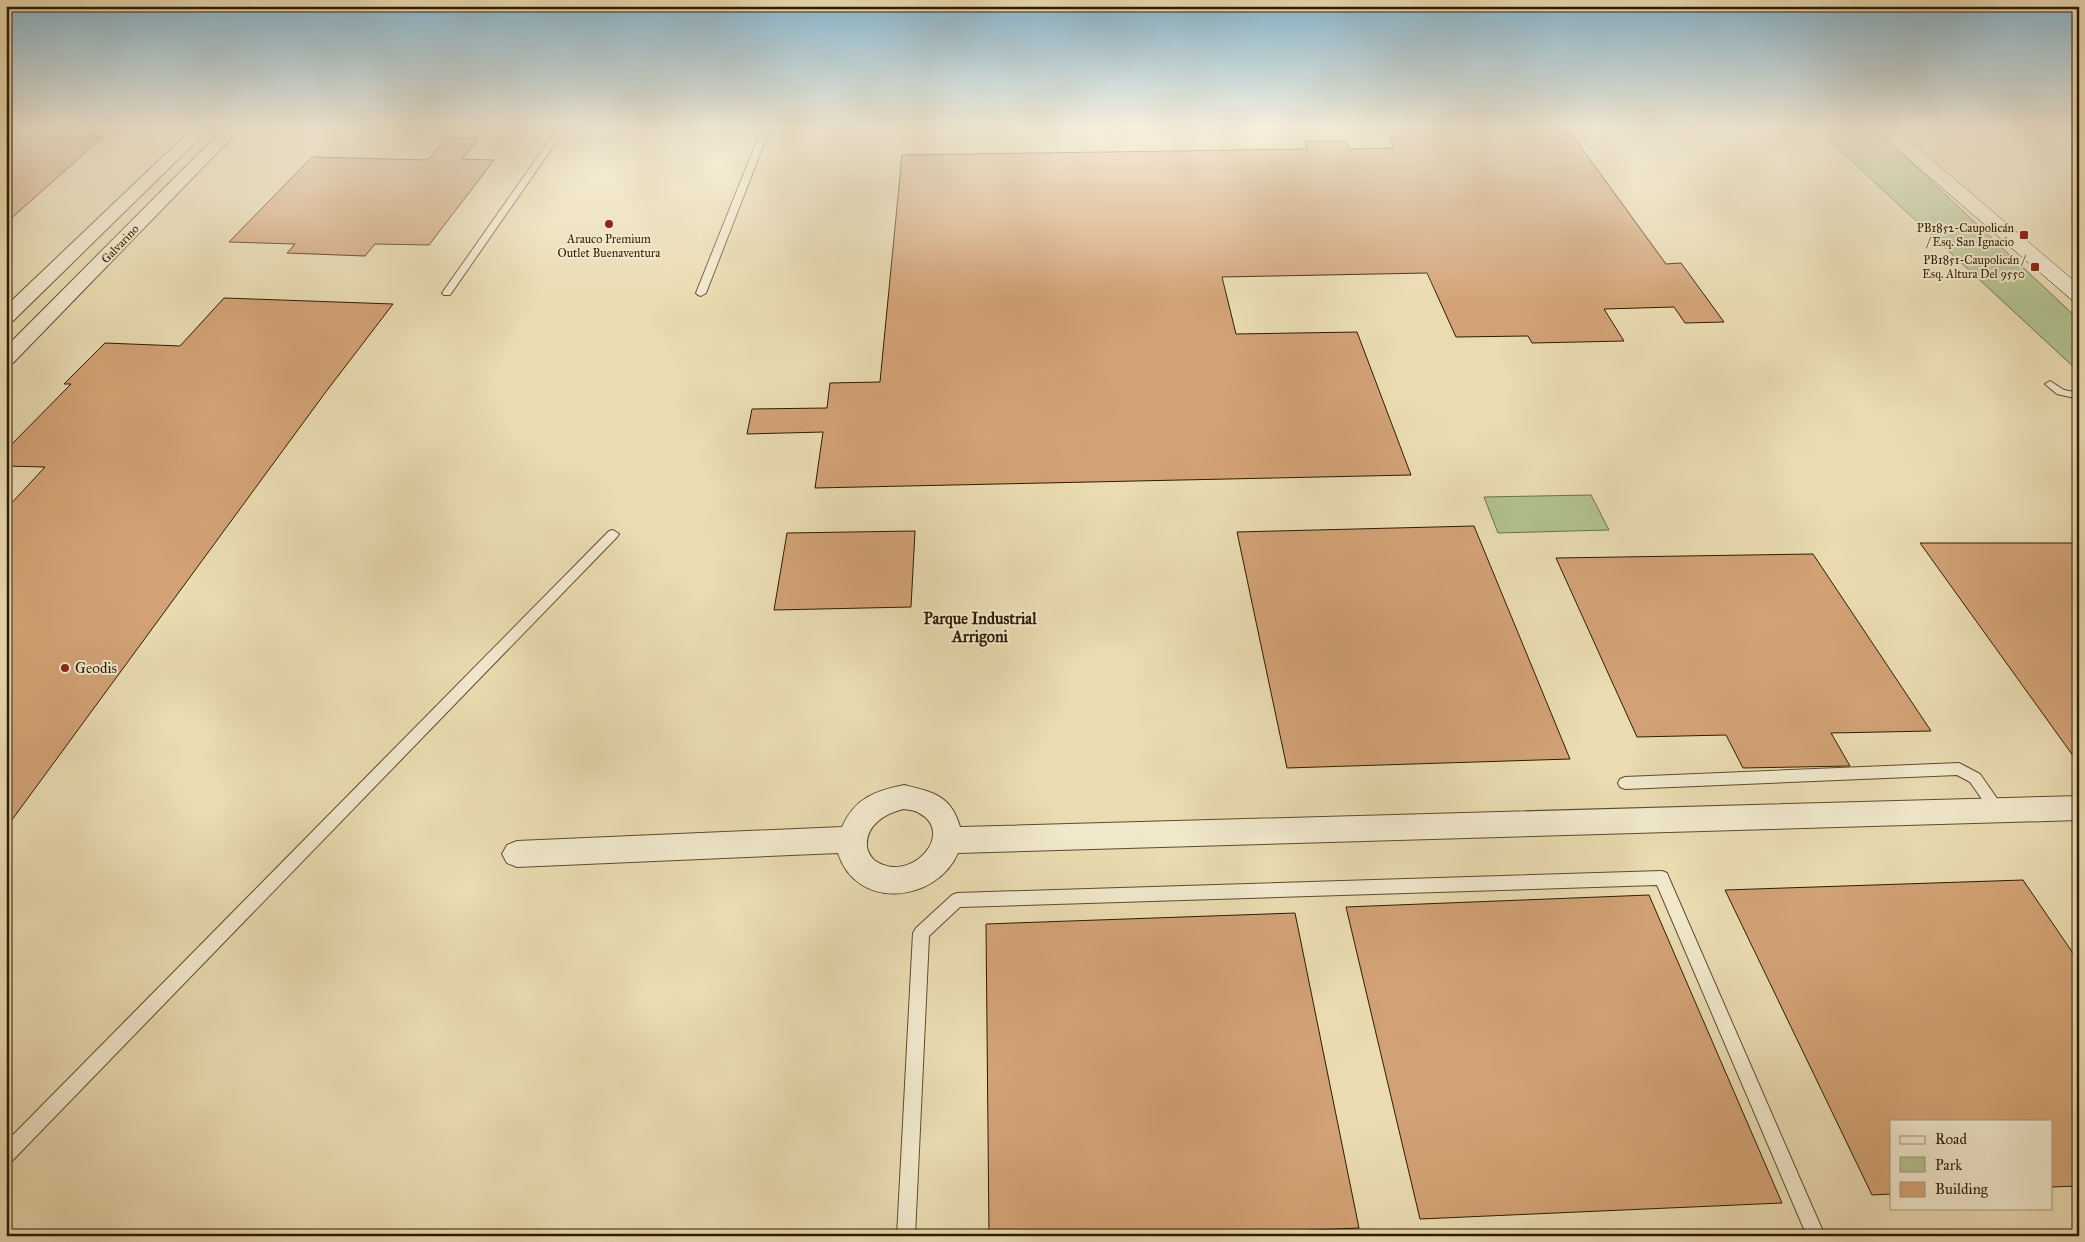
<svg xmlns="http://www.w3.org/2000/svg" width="2085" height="1242" font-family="'IM FELL Great Primer',serif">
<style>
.green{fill:#b1c18f;stroke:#706e48}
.building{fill:#d2a276;stroke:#2f1b01}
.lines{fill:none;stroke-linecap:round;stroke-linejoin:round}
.service-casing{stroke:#5e4b2d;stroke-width:2}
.minor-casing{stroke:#5e4b2d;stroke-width:2}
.secondary-casing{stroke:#2f1b01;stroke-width:1}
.service{fill:#f1e8cc;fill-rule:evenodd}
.minor{fill:#f1e8cc;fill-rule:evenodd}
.secondary{fill:#f1e8cc;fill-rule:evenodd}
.poi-dot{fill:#8f2418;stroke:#f1e8cc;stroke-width:2}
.labels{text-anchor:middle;stroke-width:4;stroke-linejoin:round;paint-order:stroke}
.far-poi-label{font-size:12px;fill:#2f1b01;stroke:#f1e8cc;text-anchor:end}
.far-street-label{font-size:12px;fill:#2f1b01;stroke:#f1e8cc}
.poi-label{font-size:15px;fill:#2f1b01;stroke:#f1e8cc;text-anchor:start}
.neighbourhood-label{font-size:16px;font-weight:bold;fill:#2f1b01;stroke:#f1e8cc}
</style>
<rect width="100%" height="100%" fill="#eadbb1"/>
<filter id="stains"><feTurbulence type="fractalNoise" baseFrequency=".004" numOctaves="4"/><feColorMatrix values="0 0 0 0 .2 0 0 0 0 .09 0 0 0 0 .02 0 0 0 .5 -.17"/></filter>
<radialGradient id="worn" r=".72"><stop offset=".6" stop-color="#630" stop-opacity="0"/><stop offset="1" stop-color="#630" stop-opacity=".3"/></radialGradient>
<!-- green -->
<path class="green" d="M1816 128H1869L1882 135 2079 320V372Z
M1591 495 1609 530 1498 533 1484 497Z"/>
<!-- building -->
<path class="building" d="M1385 128H1567L1666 264 1681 263 1724 322 1685 323 1674 307 1604 309 1624 341 1532 343 1528 336 1456 337 1427 273 1222 277 1236 334 1357 332 1411 475 815 488 823 432 747 434 752 409 827 408 830 383 880 382 902 155 1308 149 1304 141H1346L1349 149 1394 148Z
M6 136H104L6 223Z
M447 137 479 138 462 159 494 160 429 245 375 244 365 256 287 253 295 244 229 242 312 157 428 160Z
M224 298 393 304 325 393 6 828V509L45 467 6 466V450L71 384H64L105 343 180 346Z
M1474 526 1570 759 1287 768 1237 532Z
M915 531 911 607 774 610 787 533Z
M1920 543H2079V764Z
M1813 554 1931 731 1831 733 1850 766 1743 768 1726 735 1637 737 1556 558Z
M2023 880 2079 962V1186L2051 1187V1121H1891V1194L1872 1195 1725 890Z
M1649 895 1782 1203 1420 1219 1346 907Z
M1295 913 1359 1228 1174 1236H989L986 924Z"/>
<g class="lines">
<!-- service casing -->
<g class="service-casing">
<path id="service" d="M558 128H566L450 295H444L442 293Z
M762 128H770L706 293 701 296 698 295 696 293Z
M2050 381 2064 390 2079 393V399L2057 394 2045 384Z
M613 530 619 534 617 537 12 1161 6 1164V1142L609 531Z
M1959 763 1980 774 2003 807 2005 811 2003 815 1998 817 1993 815 1970 782 1957 775 1625 789 1620 787 1618 783 1620 779 1625 777Z
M1662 871 1667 873 1669 878 1825 1236H1807L1657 885 960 907 929 936 915 1236H897L913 933 916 928 952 895 957 893Z"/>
</g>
<!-- minor casing -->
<g class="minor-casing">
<path id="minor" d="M193 128H210L13 321 6 323V306Z
M224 128H241L13 363 6 365V347Z
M904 785C933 792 951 795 960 827L2079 796V820L958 853C936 903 856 911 838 853L517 867 507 863 502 854 507 845 517 841 842 827C855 798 875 791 904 785ZM904 809C909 810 915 810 919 813 957 833 910 886 874 860 870 856 868 852 867 847 865 825 886 813 904 809Z"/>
</g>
<!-- secondary casing -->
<g class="secondary-casing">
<path id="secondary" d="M1873 128H1892L1919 149 2079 285V302L2072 300Z"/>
</g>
<!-- service -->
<use href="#service" class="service"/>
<!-- minor -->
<use href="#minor" class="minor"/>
<!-- secondary -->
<use href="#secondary" class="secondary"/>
</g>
<!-- sky -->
<linearGradient id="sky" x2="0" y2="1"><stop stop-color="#88b7d1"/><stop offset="0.42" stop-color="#f6efdc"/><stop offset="1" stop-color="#f6efdc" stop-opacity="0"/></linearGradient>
<rect width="2085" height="302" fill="url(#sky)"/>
<!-- markers -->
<g class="poi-dot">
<circle cx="609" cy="224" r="5"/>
<rect x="2019" y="230" width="10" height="10" rx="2.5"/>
<rect x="2030" y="262" width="10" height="10" rx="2.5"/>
<circle cx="65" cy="668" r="5"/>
</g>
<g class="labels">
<!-- far-poi labels -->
<g class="far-poi-label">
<text x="2014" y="232">PB1852-Caupolicán<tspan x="2014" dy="14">/ Esq. San Ignacio</tspan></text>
<text x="609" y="243" text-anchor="middle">Arauco Premium<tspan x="609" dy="14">Outlet Buenaventura</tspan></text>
<text x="2025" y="264">PB1851-Caupolicán /<tspan x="2025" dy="14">Esq. Altura Del 9550</tspan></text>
</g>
<!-- far-street labels -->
<g class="far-street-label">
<text transform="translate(120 244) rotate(-46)" y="4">Galvarino</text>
</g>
<!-- poi labels -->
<g class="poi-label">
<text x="75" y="673">Geodis</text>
</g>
<!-- neighbourhood labels -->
<g class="neighbourhood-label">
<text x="980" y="624">Parque Industrial<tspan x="980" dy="18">Arrigoni</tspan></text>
</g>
</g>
<!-- margin -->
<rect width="2085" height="1242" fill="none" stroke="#eadbb1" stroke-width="25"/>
<rect x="8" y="8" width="2070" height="1227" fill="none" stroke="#2f1b01" stroke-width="2.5"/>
<rect x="12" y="12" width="2060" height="1217" fill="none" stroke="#2f1b01"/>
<!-- legend -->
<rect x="1890" y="1120" width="162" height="90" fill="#f1e8cc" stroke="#a3967b"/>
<rect x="1900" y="1136" width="25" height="8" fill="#f1e8cc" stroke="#a3967b"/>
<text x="1935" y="1144" font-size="15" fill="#2f1b01">Road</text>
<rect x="1900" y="1157" width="25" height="15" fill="#b1c18f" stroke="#a3967b"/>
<text x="1935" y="1170" font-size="15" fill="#2f1b01">Park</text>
<rect x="1900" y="1182" width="25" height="15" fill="#d2a276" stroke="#a3967b"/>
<text x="1935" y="1194" font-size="15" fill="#2f1b01">Building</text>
<rect width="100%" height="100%" filter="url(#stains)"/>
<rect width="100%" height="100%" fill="url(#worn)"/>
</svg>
